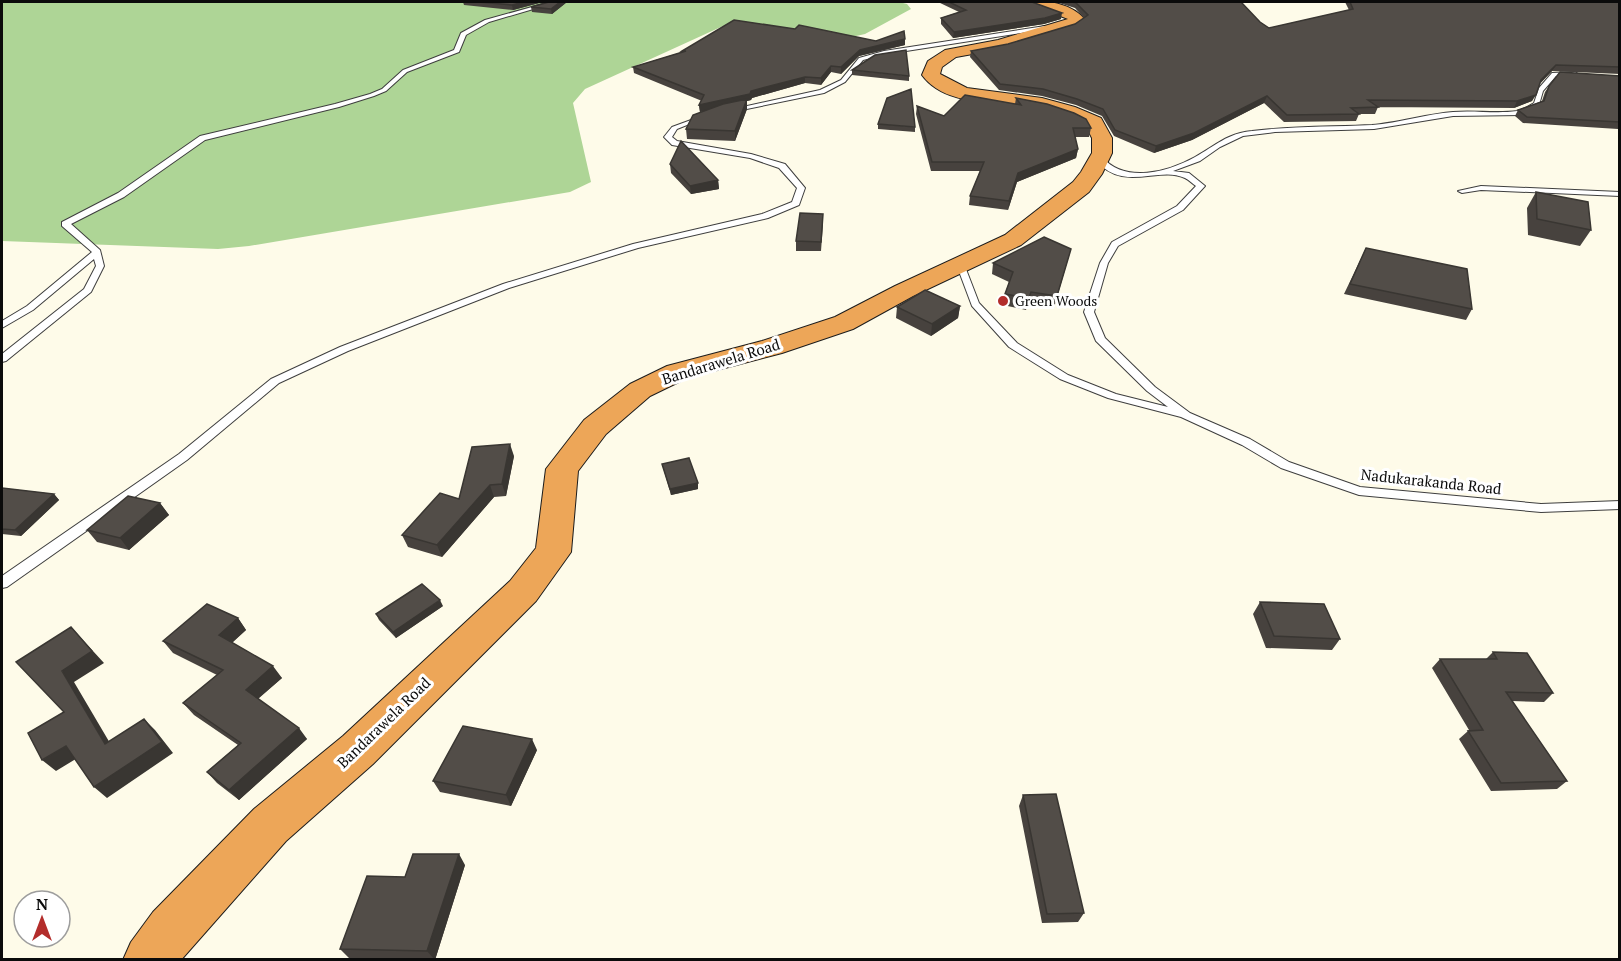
<svg xmlns="http://www.w3.org/2000/svg" width="1621" height="961" font-family="'PT Serif',serif">
<style>
.forest{fill:#aed596}
.lines{fill:none;stroke-linecap:round;stroke-linejoin:round}
.lane-casing{stroke:#3e3e3e;stroke-width:2}
.highway-casing{stroke:#1c1c1c;stroke-width:2}
.lane{fill:#fff;fill-rule:evenodd}
.highway{fill:#eda658;fill-rule:evenodd}
.wall{fill:#47423e}
.shaded-wall{fill:#393632}
.building{fill:#524d48;stroke:#393632;stroke-width:1.5}
.poi-dot{fill:#b32d2b;stroke:#fff;stroke-width:2}
.labels{text-anchor:middle;stroke-width:6;stroke-linejoin:round;paint-order:stroke}
.far-poi-label{font-size:14px;fill:#0b0b0b;stroke:#fff;text-anchor:start}
.street-label{font-size:15px;fill:#0b0b0b;stroke:#fff}
</style>
<rect width="100%" height="100%" fill="#fefbe9"/>
<!-- forest -->
<path class="forest" d="M2 2H899L907 4 911 9 865 34 847 38 742 24 723 26 585 89 573 103 591 182 570 192 249 246 218 249 2 241Z"/>
<g class="lines">
<!-- lane casing -->
<g class="lane-casing">
<path id="lane" d="M550 2H557L489 22 466 35 459 52 407 72 386 91 374 96 339 107 205 140 124 197 71 224 100 250 104 266 91 292 6 361 2 362V354L84 289 96 266 94 259 33 310 2 328V321L27 306 92 252 62 226V222L118 193 200 136 335 104 370 94 382 89 403 70 454 50 461 33 485 20Z
M1045 26 1047 29 887 54 863 60 845 82 824 93 732 112 729 110 820 90 841 80 859 58 884 51Z
M1552 73 1575 72 1578 74 1575 76H1556L1543 91 1539 105 1521 115 1453 116 1374 129 1275 132 1243 136 1220 147 1200 161 1173 171 1189 173 1205 186 1183 210 1118 246 1108 263 1094 312 1105 338 1155 387 1190 413 1250 439 1289 462 1360 487 1541 504 1620 501V509L1541 512 1359 495 1281 468 1242 445 1181 417 1108 398 1060 379 1009 347 972 306 957 266 961 263 964 264 979 303 1017 343 1068 375 1116 394 1168 407 1147 391 1096 341 1084 312 1100 263 1112 242 1177 206 1196 186C1193 184 1189 180 1185 178 1158 165 1123 194 1095 159L1096 157H1102C1125 184 1168 172 1195 157 1215 146 1228 133 1252 131 1292 126 1332 127 1372 125 1399 123 1426 114 1453 112 1474 110 1496 114 1517 111 1523 110 1529 106 1534 103L1539 88Z
M702 116 707 117 677 129 672 137 677 141 751 154 785 164 805 188 799 205 768 218 638 248 509 288 348 351 279 383 187 460 7 587 2 588V576L179 454 271 379 340 347 503 284 633 244 762 214 792 202 797 188 779 168 750 158 672 145 664 137 672 127Z
M1481 186 1620 192V196L1481 190 1462 193 1458 191Z"/>
</g>
<!-- highway casing -->
<g class="highway-casing">
<path id="highway" d="M1030 2C1048 0 1073 4 1085 20L1073 28 1006 48 956 57 942 67 940 74 967 88 1042 98 1075 107 1101 118 1112 138V153L1102 174 1089 192 1021 245 913 296 853 329 782 353 687 378 650 396 606 434 578 471 571 552 536 601 373 764 286 841 181 960H123L131 942 153 912 254 809 343 736 510 581 536 548 546 469 584 420 630 384 667 366 762 341 835 317 895 286 1005 235 1073 182 1081 172 1092 153V138L1086 126C1069 117 1051 111 1033 107 998 100 946 108 922 75L928 61 945 50 998 40 1068 19 1032 5Z"/>
</g>
<!-- lane -->
<use href="#lane" class="lane"/>
<!-- highway -->
<use href="#highway" class="highway"/>
</g>
<!-- wall -->
<path class="wall" d="M463 2H543L513 10 464 5Z
M549 2H567L552 14 532 12 531 7Z
M938 2H1032L1061 19 1044 24 953 38 941 24V18L959 12Z
M1056 2H1241L1260 22 1269 28 1349 10 1345 2H1620V74L1552 71 1539 84 1532 101 1514 108 1377 107H1378L1375 114H1359L1356 121 1284 122 1264 103 1192 140 1154 153 1114 136 1102 116 1076 105 1042 96 999 90 970 57 971 51 1008 44 1075 24 1084 18 1075 8Z
M876 41 905 45 859 56 841 74 831 72 821 85 805 83 752 98 751 100 747 101V109L735 141 687 139 686 129 705 111 700 112 699 105 702 101 634 73 633 67 682 52V51Z
M852 70 909 76V81L852 75Z
M1620 76V130L1618 129 1523 123 1515 116 1518 110 1542 101 1545 92 1549 86Z
M1016 98 1091 128 1089 137H1075L1078 149 1076 158 1017 182 1008 210 969 205 970 196 980 171H931L916 114 917 106 944 116 1015 104Z
M878 124 915 127V132L878 129Z
M670 164 718 180 719 189 691 194 671 173Z
M1536 192 1591 230 1580 246 1528 235 1527 208Z
M823 224 821 251H796V241Z
M1366 248 1472 309 1466 320 1344 294Z
M1071 249 1054 308 1028 303 1026 310 1003 305 1005 294 1009 282 992 274 993 263Z
M960 306 958 318 931 336 896 318 897 307Z
M514 456 506 496 494 497 442 557 408 547 402 535 459 499Z
M662 464 698 489 671 495Z
M2 488 54 494 59 500 21 536 2 534Z
M160 503 169 515 129 550 97 542 87 530Z
M1260 602 1340 639 1332 650 1266 648 1253 614Z
M443 606 396 638 379 620 376 614Z
M238 618 246 630 232 643 282 678 258 699 307 739 239 800 217 783 207 772 238 745 194 715 183 703 217 675 173 653 163 641Z
M1493 652 1553 693 1544 702 1512 701 1567 781 1557 789 1491 791 1459 739 1468 731 1469 730 1432 668 1440 659H1486Z
M537 750 511 806 440 792 433 781Z
M1023 795 1084 913 1078 922 1042 923 1019 806Z
M465 865 435 960 349 958 340 949 405 877Z"/>
<!-- shaded-wall -->
<path class="shaded-wall" d="M524 2H543L513 10 512 5Z
M560 2H567L552 14 551 9Z
M1062 13 1061 19 1044 24 953 38 954 32Z
M905 39V45L859 56 841 74V67L860 50Z
M1556 65 1552 71 1537 87 1541 80Z
M831 66V72L821 85V78Z
M805 77V83L752 98 751 100 747 101V109L735 141V131L746 101 700 112 699 105Z
M1536 95 1532 101 1514 108 1517 101Z
M1267 96 1264 103 1192 140 1154 153 1156 146Z
M1078 149 1076 158 1017 182 1008 210 1009 201 1018 173Z
M718 180 719 189 691 194 690 186Z
M960 306 958 318 931 336 932 324Z
M510 444 514 456 506 496 502 484Z
M698 483V489L671 495 670 489Z
M490 485 494 497 442 557 437 545Z
M54 494 59 500 21 536 15 530Z
M160 503 169 515 129 550 120 538Z
M440 600 443 606 396 638 393 632Z
M238 618 246 630 228 646 219 635Z
M71 627 104 663 74 682 117 755 105 744 62 671Z
M273 666 282 678 255 701 246 690Z
M144 719 155 730 173 753 107 798 94 787Z
M299 728 307 739 239 800 229 790Z
M532 739 537 750 511 806 506 795Z
M66 746 79 757 56 771 42 760Z
M459 854 465 865 435 960 427 951Z"/>
<!-- building -->
<path class="building" d="M478 2H524L512 5Z
M549 2H560L551 9 531 7Z
M949 2H1032L1062 13 1045 18 954 32 941 18 966 10Z
M1072 2H1241L1260 22 1269 28 1353 9 1350 2H1620V67L1556 65 1541 80 1536 95 1517 101 1368 100 1378 107 1351 108 1359 114 1287 115 1267 96 1194 133 1156 146 1115 130 1103 109 1077 99 1043 89 1000 84 971 51 1008 44 1075 24 1088 15 1076 3Z
M734 20 795 29 799 25 876 41 904 31 905 39 860 50 841 67 831 66 821 78 805 77 751 91 750 94 699 105 704 95 633 67 686 51H682Z
M906 50 909 76 852 70 875 55Z
M1560 72 1620 76V122L1527 117 1518 110 1544 101 1549 86Z
M911 89 915 127 878 124 887 98Z
M965 95 1021 105 1016 98 1047 104 1074 113 1086 119 1091 128H1073L1078 149 1018 173 1009 201 970 196 984 162H932L917 106 944 116Z
M747 99 735 131 686 129 693 115 723 104Z
M681 141 718 180 690 186 670 164Z
M1536 192 1588 202 1591 230 1537 219Z
M800 213 823 214 821 242 796 241Z
M1044 237 1071 249 1057 296 1031 292 1029 298 1005 294 1013 272 993 263Z
M1366 248 1467 269 1472 309 1350 284Z
M925 290 960 306 932 324 897 307Z
M510 444 502 484 490 485 437 545 402 535 440 493 459 499 472 447Z
M689 458 698 483 670 489 662 464Z
M2 488 54 494 15 530 2 529Z
M128 496 160 503 120 538 87 530Z
M422 584 440 600 393 632 376 614Z
M1260 602 1324 604 1340 639 1274 636Z
M207 604 238 618 219 635 273 666 246 690 299 728 229 790 207 772 241 743 183 703 223 670 163 641Z
M71 627 92 651 62 671 105 744 144 719 162 742 94 787 66 746 42 760 28 733 64 712 16 662Z
M1493 652 1527 653 1553 693 1506 692 1567 781 1501 783 1468 731 1483 730 1440 659H1497Z
M463 726 532 739 506 795 433 781Z
M1056 794 1084 913 1047 914 1023 795Z
M413 854H459L427 951 340 949 367 876 405 877Z"/>
<!-- markers -->
<circle class="poi-dot" cx="1003" cy="301" r="6"/>
<g class="labels">
<!-- far-poi labels -->
<g class="far-poi-label">
<text x="1015" y="306">Green Woods</text>
</g>
<!-- street labels -->
<g class="street-label">
<text transform="translate(721 362) rotate(-17)" y="5">Bandarawela Road</text>
<text transform="translate(1431 482) rotate(6)" y="5">Nadukarakanda Road</text>
<text transform="translate(384 723) rotate(-44)" y="5">Bandarawela Road</text>
</g>
</g>
<!-- border -->
<rect width="1621" height="961" fill="none" stroke="#0b0b0b" stroke-width="6"/>
<!-- north arrow -->
<g transform="translate(42 919)"><circle r="28" fill="#ffffff" stroke="#9d9d9d" stroke-width="1.5"/>
<path d="M0-4.5L10 22L0 15L-10 22Z" fill="#b32d2b"/>
<text y="-9" font-size="16" font-weight="bold" text-anchor="middle" fill="#0b0b0b">N</text>
</g>
</svg>
